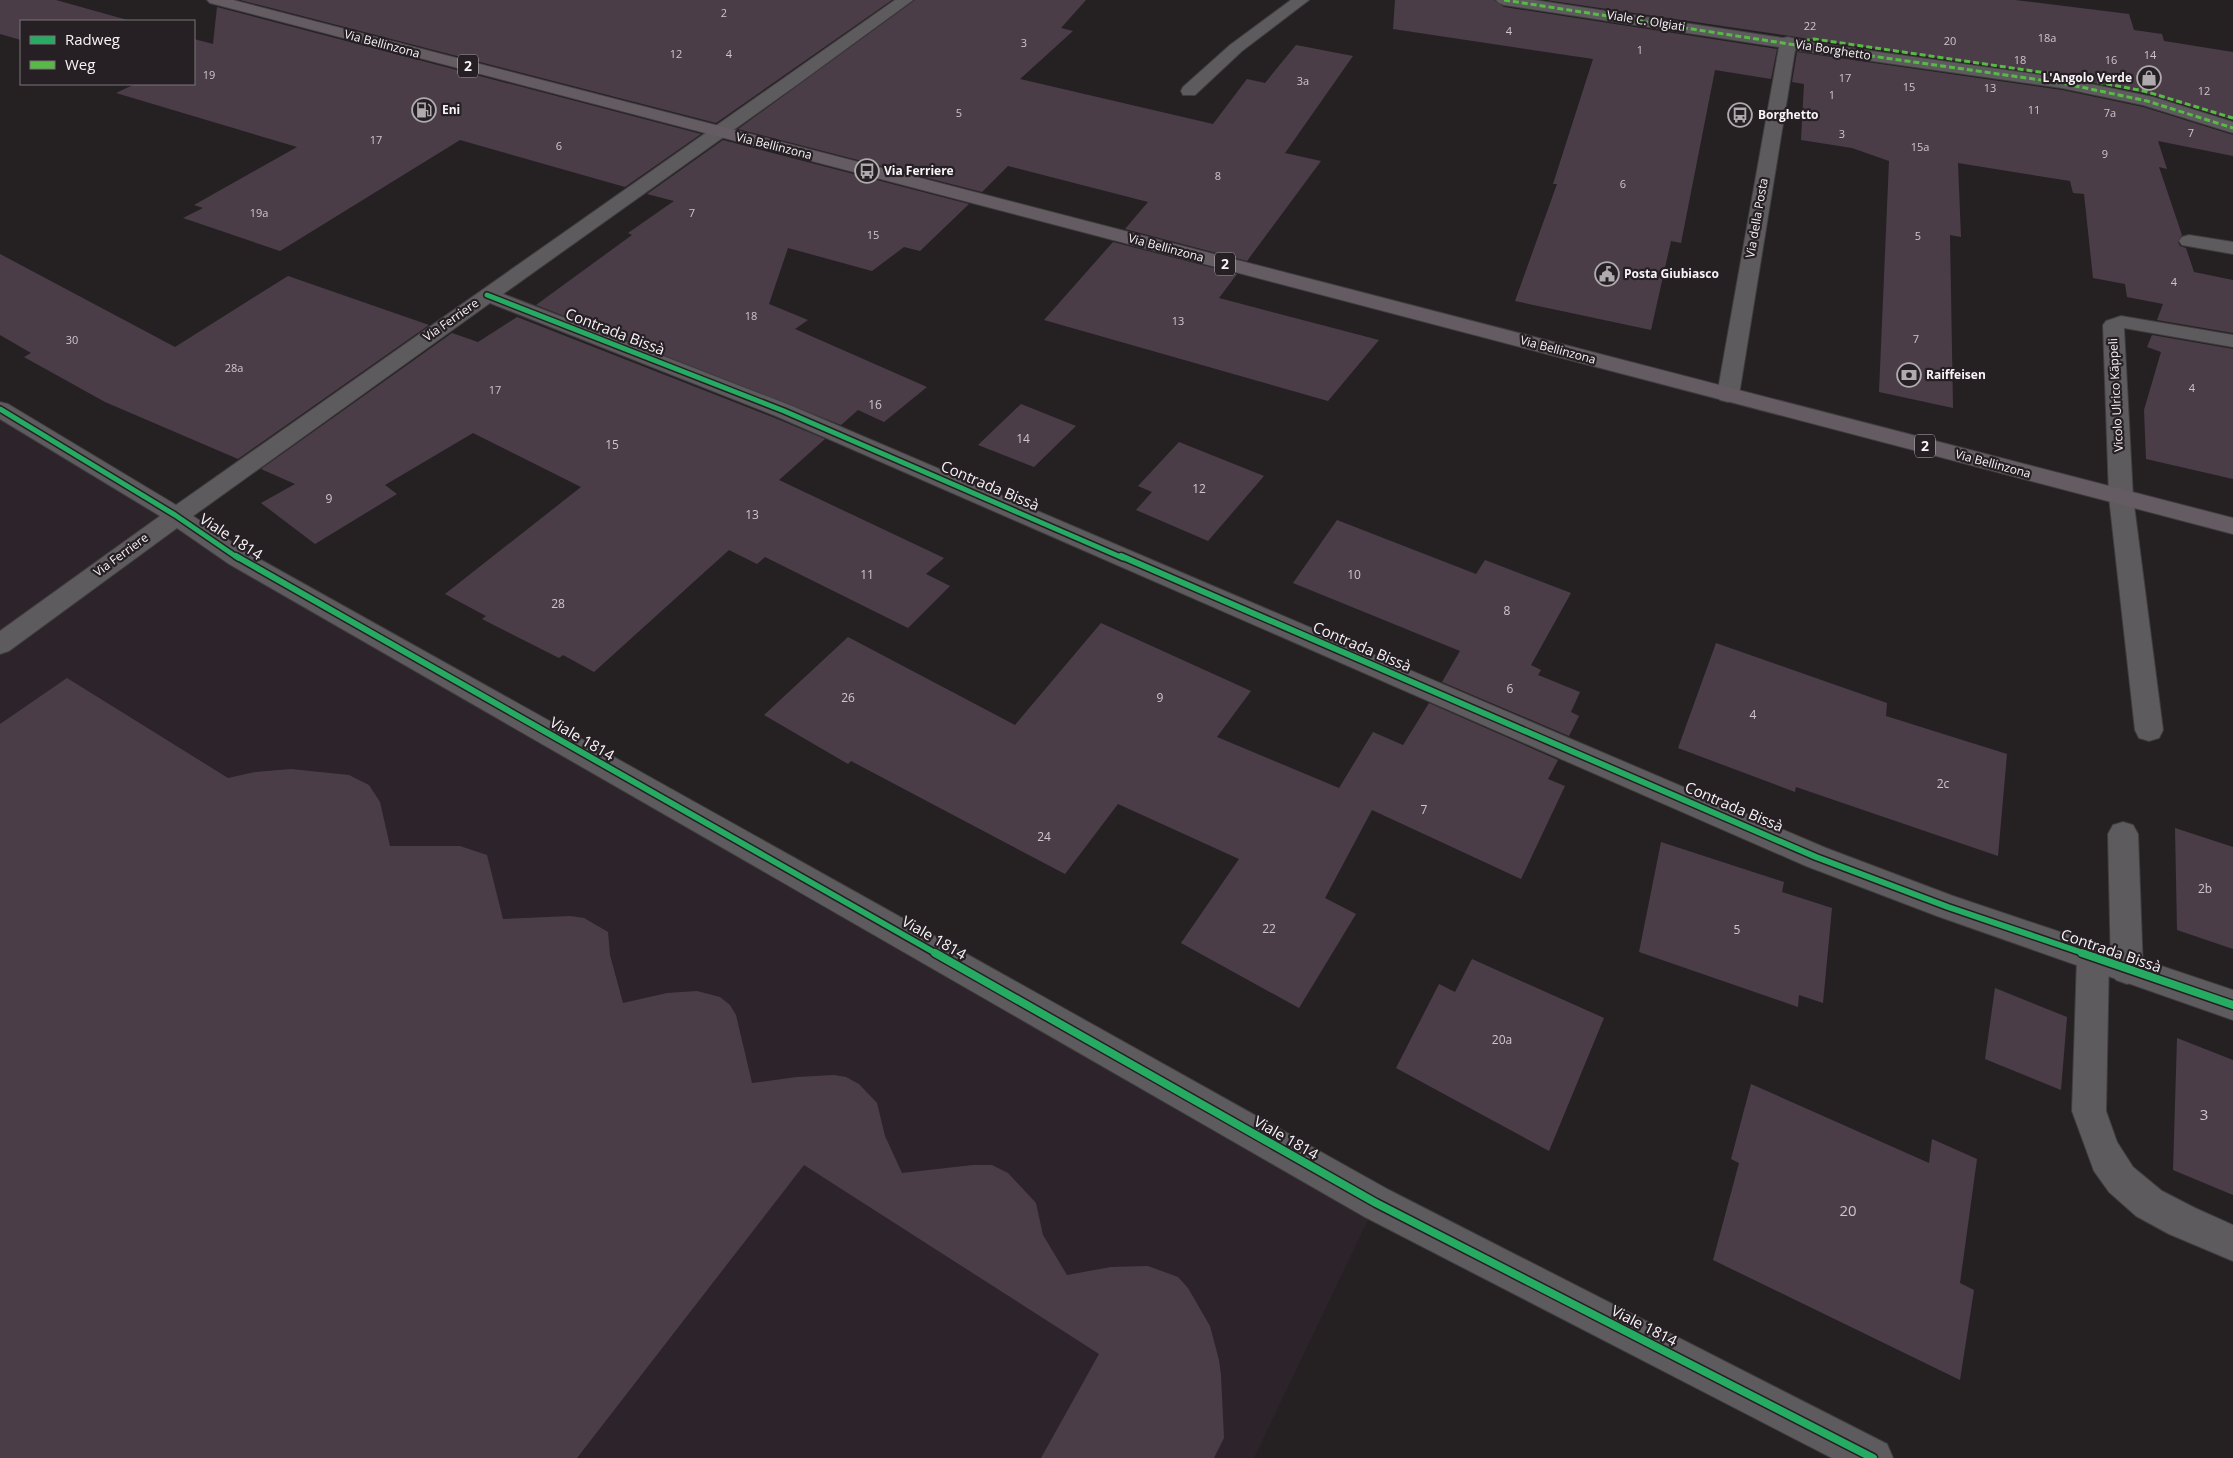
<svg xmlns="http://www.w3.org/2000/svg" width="2233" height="1458" font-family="'Open Sans',sans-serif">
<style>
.built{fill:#2d232b}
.building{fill:#4b3d48}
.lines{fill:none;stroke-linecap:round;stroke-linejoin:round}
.lane-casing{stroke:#403d3f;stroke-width:2}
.street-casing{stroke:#403d3f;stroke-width:2}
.primary-casing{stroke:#403d3f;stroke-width:2}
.lane{fill:#5d5b5d;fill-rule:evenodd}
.street{fill:#5d5b5d;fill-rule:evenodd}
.primary{fill:#645c62;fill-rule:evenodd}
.quiet{stroke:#58b947;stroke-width:3;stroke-dasharray:6 3;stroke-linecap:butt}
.cycleway-far2-casing{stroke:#262024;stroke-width:8}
.cycleway-far1-casing{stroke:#262024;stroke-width:9}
.cycleway-casing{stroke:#262024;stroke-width:11}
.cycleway-far2{stroke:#26ab63;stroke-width:5}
.cycleway-far1{stroke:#26ab63;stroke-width:6}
.cycleway{stroke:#26ab63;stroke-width:8}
.labels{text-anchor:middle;stroke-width:4.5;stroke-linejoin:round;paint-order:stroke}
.far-number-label{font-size:11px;fill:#cdc6cb}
.far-street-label{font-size:12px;fill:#f8f3f7;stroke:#262024}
.far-poi-label{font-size:12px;font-weight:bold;fill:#f8f3f7;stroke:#262024;text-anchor:start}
.number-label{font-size:12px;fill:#cdc6cb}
.shield{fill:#262024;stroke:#b9b4b8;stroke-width:1}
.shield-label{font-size:14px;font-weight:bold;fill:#f8f3f7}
.street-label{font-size:15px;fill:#f8f3f7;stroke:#262024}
.near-number-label{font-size:15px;fill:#cdc6cb}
</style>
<rect width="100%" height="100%" fill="#252123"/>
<!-- built -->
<path class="built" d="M0 409 175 515 1376 1203 1254 1458H0Z"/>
<!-- building -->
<path class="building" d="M0 0H56L131 21H21V40L0 34Z
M240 0H892L716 123Z
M915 0H1086L1061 28 1073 31 1020 79 1213 124 1247 79 1265 83 1296 45 1353 56 1285 153 1321 161 1247 261 1125 229 1148 202 1008 166 982 192 738 129Z
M1395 0H1494L1504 7 1777 49 1771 79 1715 70 1681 243 1671 241 1651 330 1515 301 1557 184H1553L1593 59 1393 29Z
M1546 0H2015L2129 14 2134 30 2162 34 2164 41 2233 52V120L2153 95 2062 76Z
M217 7 701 134 625 187 460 140 280 251 183 218 203 208 194 205 297 147 116 93 135 84H194V39L213 44Z
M1797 52 2062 90 2143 107 2233 135V156L2158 141 2167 169 2159 167 2182 235 2178 242 2180 246 2186 248 2194 272 2233 280V333L2157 320 2163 304 2127 297 2125 284 2093 278 2084 194 2073 193 2070 181 1958 163 1961 237 1950 235 1953 408 1879 392 1889 161 1852 148 1801 140 1804 84 1792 82Z
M723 140 969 204 920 251 904 247 872 271 788 248 769 304 808 320 795 329 927 387 884 422 858 410 841 425 536 305 632 235 628 233 674 201 647 194Z
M1113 242 1237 274 1219 298 1379 340 1328 401 1044 320Z
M0 254 175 347 288 276 429 325 238 459 105 402 24 357 31 353 0 335Z
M517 317 775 418 825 439 779 480 944 558 926 574 950 586 908 628 765 557 757 564 729 550 594 672 563 655 559 658 482 619 486 616 445 594 581 487 473 433 385 485 397 494 315 544 261 503 295 484 261 469 452 333 478 342Z
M2152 335 2233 349V479L2146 459 2144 410 2161 352 2147 347Z
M1021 404 1076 426 1034 467 978 445Z
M1179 442 1264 476 1208 541 1136 510 1152 492 1138 486Z
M1337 520 1476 574 1485 560 1571 593 1531 665 1541 670 1538 675 1580 692 1571 712 1579 716 1569 736 1442 682 1460 651 1293 583Z
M1101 623 1251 691 1217 737 1339 788 1373 732 1403 745 1429 703 1558 760 1548 779 1565 786 1521 879 1372 810 1325 898 1356 914 1299 1008 1181 943 1239 859 1118 804 1065 874 851 761 848 764 764 715 848 637 1015 725Z
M1716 643 1887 703 1886 716 2007 754 1998 856 1796 787 1795 792 1678 748Z
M67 678 228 778 255 772 291 769 349 775 369 785 380 802 390 846H460L487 855 503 919 570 916 584 918 608 932 610 955 623 1003 667 993 697 991 720 997 730 1005 736 1015 752 1083 797 1077 834 1075 846 1077 859 1084 877 1103 885 1136 902 1173 973 1165H992L1008 1173 1036 1203 1043 1235 1067 1275 1111 1267 1148 1266 1178 1277 1188 1288 1210 1326 1219 1360 1221 1375 1224 1438 1214 1458H1041L1099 1354 804 1165 577 1458H0V724Z
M2175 828 2233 847V949L2177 930Z
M1661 842 1784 882 1782 892 1832 908 1823 1003 1799 995 1798 1007 1639 952Z
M1472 959 1604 1018 1549 1151 1396 1068 1439 984 1455 992Z
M1995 988 2067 1017 2061 1090 1985 1059Z
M2177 1038 2233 1060V1195L2173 1170Z
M1751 1084 1929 1163 1932 1139 1977 1159 1960 1283 1974 1290 1960 1380 1713 1260 1739 1163 1731 1159Z"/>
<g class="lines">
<!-- lane casing -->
<g class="lane-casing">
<path id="lane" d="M1291 0H1309L1242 51 1195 95H1183L1181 91 1183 87 1230 45Z
M2189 235 2233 242V254L2182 245 2179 241 2182 237Z
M2121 316 2233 335V347L2124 328 2133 497 2163 730 2159 738 2149 741 2139 738 2135 730 2109 497 2103 325 2106 321Z
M2123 822 2133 825 2138 834 2143 970 2138 980 2127 984 2116 980 2111 970 2108 834 2113 825Z
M2093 944 2104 948 2109 958 2106 1111 2117 1142 2133 1167 2162 1191 2195 1208 2233 1225V1261L2169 1234 2136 1216 2109 1192 2094 1171 2072 1111 2077 958 2082 948Z"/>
</g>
<!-- street casing -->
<g class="street-casing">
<path id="street" d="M895 0H913L798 84 503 294 792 406 1826 848 1953 896 2233 990V1020L1937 916 1806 866 776 416 490 303 193 516 247 552 1389 1190 1887 1444 1893 1458H1832L1363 1216 229 564 177 528 9 651 0 654V631L160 516 0 419V402L8 404 176 505Z
M1496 0H1534L1783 38 1788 37 1815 43 2062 78 2153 97 2233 122V133L2143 105 2062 88 1795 50 1739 395 1736 400 1728 402 1720 400 1717 395 1779 47 1504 5 1499 3Z"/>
</g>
<!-- primary casing -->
<g class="primary-casing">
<path id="primary" d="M207 0H233L2233 518V534L210 3Z"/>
</g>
<!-- lane -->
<use href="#lane" class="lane"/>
<!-- street -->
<use href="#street" class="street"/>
<!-- primary -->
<use href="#primary" class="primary"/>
<!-- quiet -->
<path class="quiet" d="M1504 0 1815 48 2062 83 2147 101 2233 128
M1795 42 1814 39 2060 75 2144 91 2233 118"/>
<!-- cycleway-far2 casing -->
<g class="cycleway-far2-casing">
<path id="cycleway-far2" d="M487 295 784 411 1123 558
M0 409 175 515 238 558"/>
</g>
<!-- cycleway-far1 casing -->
<g class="cycleway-far1-casing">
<path id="cycleway-far1" d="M236 556 937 954
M1121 556 1816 857 1948 907 2086 954"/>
</g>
<!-- cycleway casing -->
<g class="cycleway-casing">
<path id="cycleway" d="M935 953 1376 1203 1873 1458
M2082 953 2233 1005"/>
</g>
<!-- cycleway-far2 -->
<use href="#cycleway-far2" class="cycleway-far2"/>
<!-- cycleway-far1 -->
<use href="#cycleway-far1" class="cycleway-far1"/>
<!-- cycleway -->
<use href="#cycleway" class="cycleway"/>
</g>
<!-- icons -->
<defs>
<g id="shop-ring" transform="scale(1.25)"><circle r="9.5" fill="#262024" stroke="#aeaaad" stroke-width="1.5"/><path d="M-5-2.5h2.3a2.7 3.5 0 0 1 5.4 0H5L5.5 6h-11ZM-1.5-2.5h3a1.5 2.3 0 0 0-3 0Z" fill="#aeaaad"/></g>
<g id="fuel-ring" transform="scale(1.25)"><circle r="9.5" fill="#262024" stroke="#aeaaad" stroke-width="1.5"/><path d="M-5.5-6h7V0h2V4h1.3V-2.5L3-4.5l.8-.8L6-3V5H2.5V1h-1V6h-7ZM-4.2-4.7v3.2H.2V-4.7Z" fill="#aeaaad"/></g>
<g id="bus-ring" transform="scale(1.25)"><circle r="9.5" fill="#262024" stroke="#aeaaad" stroke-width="1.5"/><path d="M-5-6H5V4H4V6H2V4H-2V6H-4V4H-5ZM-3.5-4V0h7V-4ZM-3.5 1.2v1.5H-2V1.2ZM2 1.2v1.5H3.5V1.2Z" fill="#aeaaad"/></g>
<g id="civic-ring" transform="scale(1.25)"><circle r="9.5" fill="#262024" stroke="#aeaaad" stroke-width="1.5"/><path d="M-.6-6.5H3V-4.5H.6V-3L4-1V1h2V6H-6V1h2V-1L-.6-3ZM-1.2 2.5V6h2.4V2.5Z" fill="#aeaaad"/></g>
<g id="bank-ring" transform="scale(1.25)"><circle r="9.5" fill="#262024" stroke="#aeaaad" stroke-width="1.5"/><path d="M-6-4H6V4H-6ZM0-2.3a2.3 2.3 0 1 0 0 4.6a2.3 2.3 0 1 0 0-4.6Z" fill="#aeaaad"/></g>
</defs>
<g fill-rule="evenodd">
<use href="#shop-ring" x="2149" y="78"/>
<use href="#fuel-ring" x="424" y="110"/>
<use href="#bus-ring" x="1740" y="115"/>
<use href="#bus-ring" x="867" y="171"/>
<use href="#civic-ring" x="1607" y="274"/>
<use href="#bank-ring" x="1909" y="375"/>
</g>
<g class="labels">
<!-- far-number labels -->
<g class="far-number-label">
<text x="724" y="17">2</text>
<text x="1810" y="30">22</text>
<text x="1509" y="35">4</text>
<text x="2047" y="42">18a</text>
<text x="1950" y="45">20</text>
<text x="1024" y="47">3</text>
<text x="1640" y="54">1</text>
<text x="676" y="58">12</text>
<text x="729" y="58">4</text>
<text x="2150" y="59">14</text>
<text x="2020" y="64">18</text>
<text x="2111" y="64">16</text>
<text x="209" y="79">19</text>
<text x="1845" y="82">17</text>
<text x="1303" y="85">3a</text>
<text x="1909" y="91">15</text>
<text x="1990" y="92">13</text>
<text x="2204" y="95">12</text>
<text x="1832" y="99">1</text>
<text x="2034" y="114">11</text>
<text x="959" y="117">5</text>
<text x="2110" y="117">7a</text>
<text x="2191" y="137">7</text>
<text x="1842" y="138">3</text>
<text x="376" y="144">17</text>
<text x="559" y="150">6</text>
<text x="1920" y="151">15a</text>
<text x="2105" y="158">9</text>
<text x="1218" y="180">8</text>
<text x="1623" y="188">6</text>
<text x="259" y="217">19a</text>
<text x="692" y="217">7</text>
<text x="873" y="239">15</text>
<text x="1918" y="240">5</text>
<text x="2174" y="286">4</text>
<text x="751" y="320">18</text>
<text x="1178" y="325">13</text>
<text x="1916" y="343">7</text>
<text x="72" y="344">30</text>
<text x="234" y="372">28a</text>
<text x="2192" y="392">4</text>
<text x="495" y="394">17</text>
</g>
<!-- far-street labels -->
<g class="far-street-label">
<text transform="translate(1646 21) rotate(9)" y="4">Viale C. Olgiati</text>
<text transform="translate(382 44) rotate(15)" y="4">Via Bellinzona</text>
<text transform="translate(1833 50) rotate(9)" y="4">Via Borghetto</text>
<text transform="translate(774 146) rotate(14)" y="4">Via Bellinzona</text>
<text transform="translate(1757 218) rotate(-80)" y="4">Via della Posta</text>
<text transform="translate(1166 248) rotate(15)" y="4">Via Bellinzona</text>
<text transform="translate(451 320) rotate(-35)" y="4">Via Ferriere</text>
<text transform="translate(1558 350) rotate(15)" y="4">Via Bellinzona</text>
<text transform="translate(2116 395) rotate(-93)" y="4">Vicolo Ulrico Käppeli</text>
<text transform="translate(1993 464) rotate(15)" y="4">Via Bellinzona</text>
<text transform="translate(121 555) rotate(-36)" y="4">Via Ferriere</text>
</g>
<!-- far-poi labels -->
<g class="far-poi-label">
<text x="2132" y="82" text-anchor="end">L'Angolo Verde</text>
<text x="442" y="114">Eni</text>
<text x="1758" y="119">Borghetto</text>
<text x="884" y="175">Via Ferriere</text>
<text x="1624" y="278">Posta Giubiasco</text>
<text x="1926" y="379">Raiffeisen</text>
</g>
<!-- number labels -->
<g class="number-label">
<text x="875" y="409">16</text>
<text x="1023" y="443">14</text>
<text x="612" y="449">15</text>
<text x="1199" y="493">12</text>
<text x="329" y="503">9</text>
<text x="752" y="519">13</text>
<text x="867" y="579">11</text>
<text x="1354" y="579">10</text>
<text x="558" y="608">28</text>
<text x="1507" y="615">8</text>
<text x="1510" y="693">6</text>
<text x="848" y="702">26</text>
<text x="1160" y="702">9</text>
<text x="1753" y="719">4</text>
<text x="1943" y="788">2c</text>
<text x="1424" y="814">7</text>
<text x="1044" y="841">24</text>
<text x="2205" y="893">2b</text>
<text x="1269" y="933">22</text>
<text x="1737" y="934">5</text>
<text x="1502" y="1044">20a</text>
</g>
<!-- shield labels -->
<g class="shield">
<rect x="458" y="54.5" width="20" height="23" rx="4"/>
<rect x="1215" y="252.5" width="20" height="23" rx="4"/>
<rect x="1915" y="434.5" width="20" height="23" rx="4"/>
</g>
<g class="shield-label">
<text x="468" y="71">2</text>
<text x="1225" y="269">2</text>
<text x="1925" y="451">2</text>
</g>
<!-- street labels -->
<g class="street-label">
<text transform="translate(615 332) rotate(21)" y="5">Contrada Bissà</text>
<text transform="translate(990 486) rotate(23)" y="5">Contrada Bissà</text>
<text transform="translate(231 537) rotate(33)" y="5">Viale 1814</text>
<text transform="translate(1362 647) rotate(23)" y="5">Contrada Bissà</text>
<text transform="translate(582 739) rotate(30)" y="5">Viale 1814</text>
<text transform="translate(1734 807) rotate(23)" y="5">Contrada Bissà</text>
<text transform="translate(934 938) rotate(30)" y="5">Viale 1814</text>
<text transform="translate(2111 951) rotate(19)" y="5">Contrada Bissà</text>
<text transform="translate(1286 1138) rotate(30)" y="5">Viale 1814</text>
<text transform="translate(1644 1326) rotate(27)" y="5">Viale 1814</text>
</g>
<!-- near-number labels -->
<g class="near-number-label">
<text x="2204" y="1120">3</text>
<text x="1848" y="1216">20</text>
</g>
</g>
<!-- legend -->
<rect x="20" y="20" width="175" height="65" fill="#262024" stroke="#7a7478"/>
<rect x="30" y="36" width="25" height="8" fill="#26ab63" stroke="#7a7478"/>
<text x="65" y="45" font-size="15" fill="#f8f3f7">Radweg</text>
<rect x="30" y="61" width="25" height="8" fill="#58b947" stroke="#7a7478"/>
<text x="65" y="70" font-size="15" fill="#f8f3f7">Weg</text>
</svg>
